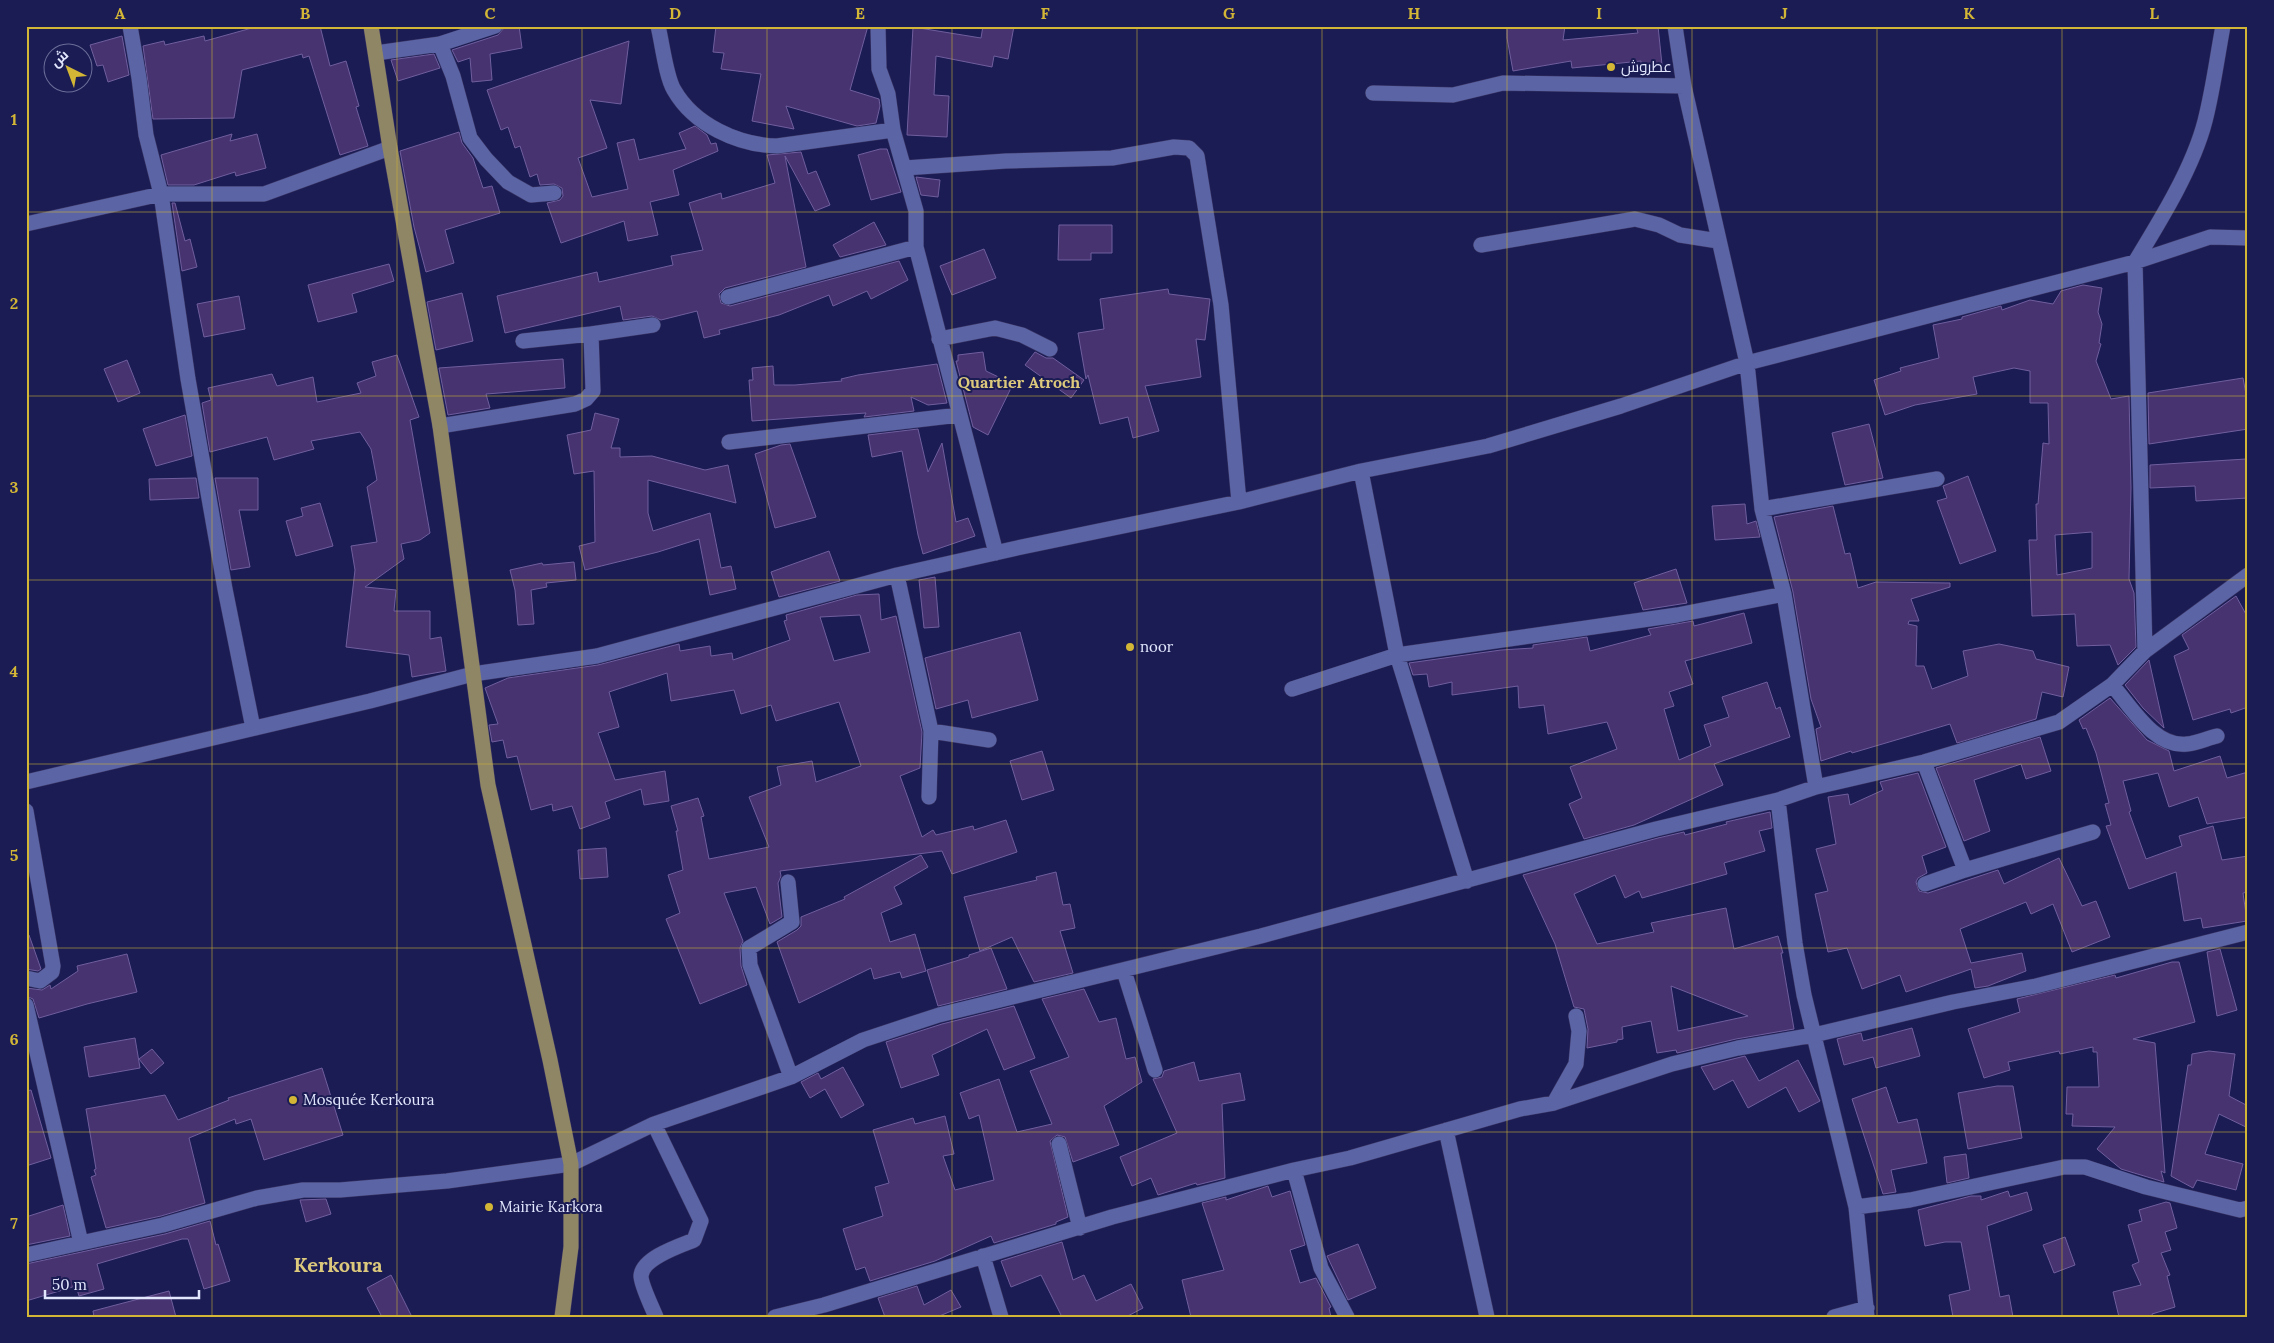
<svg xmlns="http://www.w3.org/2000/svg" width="2274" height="1343" font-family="Lora,Cairo,serif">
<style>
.building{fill:#46336f;stroke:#705e9e;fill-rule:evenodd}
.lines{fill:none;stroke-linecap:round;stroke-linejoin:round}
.minor-casing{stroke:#393463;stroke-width:16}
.major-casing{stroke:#393463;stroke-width:16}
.minor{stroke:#5b64a4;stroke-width:15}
.major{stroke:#8f8666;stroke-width:15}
.grid{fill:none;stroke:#d3b635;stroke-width:1;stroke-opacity:0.55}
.poi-dot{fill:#d3b635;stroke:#1b1c54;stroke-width:2}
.labels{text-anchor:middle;stroke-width:4;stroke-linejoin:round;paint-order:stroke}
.poi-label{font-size:15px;fill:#e3e7fd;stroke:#1b1c54;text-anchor:start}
.neighbourhood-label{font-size:16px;font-weight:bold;fill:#dcc97c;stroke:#1b1c54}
.district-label{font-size:20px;font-weight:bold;fill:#dcc97c;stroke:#1b1c54}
.neatline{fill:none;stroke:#d3b635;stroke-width:2}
.grid-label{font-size:16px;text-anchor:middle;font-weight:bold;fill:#d3b635}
</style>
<rect width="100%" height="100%" fill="#1b1c54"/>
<!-- building -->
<path class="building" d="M259 26H320L330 66 346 61 359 106 356 107 368 146 340 155 309 56 303 58 302 54 242 70 234 118 153 119 143 46 164 41 165 45 204 36 205 41Z
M519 26 522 48 490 54 492 80 472 82 470 58 458 62 452 50 498 35 504 28Z
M716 26H868L850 90 879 99 880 106 876 123 857 126 786 106 794 129 752 121 761 74 721 69 724 53 713 52Z
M983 26H1014L1008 59 994 56 992 67 936 56 934 95 949 96 947 137 907 135 913 27 981 38Z
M1507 26H1565L1563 40 1638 33 1636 26H1658L1662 65 1641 67V61L1572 68 1571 61 1513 71 1507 38Z
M122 36 129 75 108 82 103 65 97 66 90 45Z
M629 41 621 104 590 100 607 148 578 158 592 197 628 189 617 143 634 139 639 160 686 149 679 133 695 126 707 135 711 144 716 143 718 151 673 170 679 195 650 202 658 235 628 241 624 221 561 243 547 203 560 200 563 196 562 188 554 184 540 185 537 174 530 177 520 146 515 148 508 127 501 130 487 90Z
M434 54 440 68 398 81 391 60Z
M459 132 462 143 473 158 483 188 492 186 500 213 445 230 454 263 426 272 414 227 400 151Z
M232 134 230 141 257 134 266 168 236 176 235 172 194 185H168L161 155Z
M880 149H887L901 192 871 200 858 155Z
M801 152 808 174 816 171 830 205 815 211 785 156 806 267 725 288 719 294 721 303 730 306 899 261 908 280 871 299 867 291 833 306 829 295 779 315 719 330 720 334 704 338 697 311 661 320 652 316 623 320 620 306 505 333 497 296 597 272 599 282 673 265 671 256 703 250 689 203 721 193 722 199 775 183 767 155Z
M916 177 940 180 938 197 921 195Z
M172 203H175L185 241 190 239 197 267 182 271Z
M874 222 886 245 840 257 833 245Z
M1059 225H1112V253H1091V260H1058Z
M984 249 996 278 952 295 940 266Z
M389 264 394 281 352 294 357 312 318 322 308 285Z
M2083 285 2102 288 2098 312 2102 324 2099 343 2101 344 2096 361 2111 399 2129 396 2131 488 2129 579 2134 593 2136 647 2118 665 2110 645 2077 646 2075 614 2032 616 2029 540H2037L2036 504H2038L2043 443 2049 444 2048 403H2030V371L2014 368 1973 377 1977 394 1915 405 1885 415 1874 380 1901 371 1900 368 1939 358 1933 325 1962 319V317L2001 306 2002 310 2030 300 2053 304 2061 291ZM2092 532V568L2057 575 2055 535Z
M1168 289 1169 294 1210 299 1205 340 1196 339 1201 377 1145 386 1159 431 1133 438 1128 417 1100 424 1088 375 1086 379 1078 333 1104 329 1100 299Z
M462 293 473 341 436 350 427 302Z
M239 296 245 329 204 337 197 304Z
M983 352 986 371 1013 384 988 435 973 427 956 361H958V355Z
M1035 352 1046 358H1053L1084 380 1071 398 1025 365Z
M397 355 419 417 410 420 430 533 420 540 401 544 404 559 365 587 396 590 394 611H430V639L441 637 446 671 412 677 409 655 346 647 355 570 351 546 377 542 367 487 377 480 371 449 360 432 311 441 314 449 274 460 267 437 210 452 202 403 211 400 208 388 272 374 277 386 313 377 317 402 361 393 357 383 376 376 372 362Z
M563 359 565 388 486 394 490 408 448 415 439 368Z
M127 360 140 393 118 402 104 369Z
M937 364 947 403 928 405 911 397 914 411 864 417 866 413 752 421 749 380H753L752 368 773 366 774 385H795L842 381 841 379 858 375Z
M2243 378 2248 405V429L2149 444 2148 393Z
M595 413 619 419 611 448H620V457L652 456 705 470 728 465 736 503 648 480V513L653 531 710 513 721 568 731 566 736 589 710 595 699 539 658 552 585 570 579 546 595 542 594 471 574 474 567 435 591 430Z
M185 415 192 456 156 466 143 429Z
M1869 424 1883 478 1845 485 1832 433Z
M918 429 928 472 942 443 956 522 968 518 975 536 923 554 918 535 902 451 872 457 868 435Z
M790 444 816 517 775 528 755 454 781 445Z
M2246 459 2248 498 2196 501 2195 486 2150 488V465Z
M1968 476 1996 551 1960 564 1937 501 1947 498 1943 486Z
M196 478 199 498 150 500 149 479Z
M215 478H258V510H239L250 567 231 570Z
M320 503 333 546 296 556 286 521 303 516 301 508Z
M1745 504 1747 524 1756 521 1760 537 1715 540 1712 506Z
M1833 506 1845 554 1850 553 1858 588 1876 582 1950 583V587L1911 599 1919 621H1909L1908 624 1917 626 1916 666H1924L1932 689 1968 676 1963 651 1999 644 2033 651 2036 659 2069 667 2063 697 2042 692 2036 719 1957 743 1950 724 1852 753 1851 751 1821 761 1816 729 1821 727 1811 699 1793 592 1774 517Z
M829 551 840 581 779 597 771 572Z
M574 562 576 580 546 583 547 587 531 590 534 624 518 625 515 590 510 570 542 563 543 565Z
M1676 569 1687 603 1643 610 1634 583Z
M935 577 939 627 924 628 919 580Z
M879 594 881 620 896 616 922 732 920 768 900 776 922 837 933 830 936 835 973 826 974 830 1006 820 1017 852 952 874 942 851 780 871 781 876 778 883 782 917 770 924 756 887 724 893 743 941 740 948 741 966 747 985 700 1004 666 919 680 913 668 875 683 870 676 831H678L671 806 698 798 704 816 701 817 709 859 769 847 749 797 781 785 777 767 812 761 816 782 861 766 839 702 776 721 771 705 741 714 734 690 671 701 667 673 609 692 619 727 598 733 615 780 665 771 669 801 644 805 641 789 605 802 610 818 580 829 572 806 553 811 552 804 531 810 517 756 507 758 503 740 492 742 489 725 498 724 485 688 508 678 598 665 679 644 680 651 710 646 711 656 732 653 733 660 790 640 784 621 787 620 786 615 857 595ZM860 615 870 652 834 661 820 617Z
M2236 596 2248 618V707L2231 713 2230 709 2193 720 2174 656 2189 649 2182 635Z
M1744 613 1752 643 1685 661 1693 684 1669 692 1674 706 1664 709 1679 760 1711 746 1704 725 1729 717 1722 697 1767 682 1776 709 1780 707 1790 737 1714 764 1723 785 1634 825 1584 839 1569 804 1582 798 1570 767 1617 749 1607 722 1548 734 1544 705 1519 708 1518 686 1452 695V682L1429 687 1427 674 1413 675 1409 663 1501 650 1533 648V645L1587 637 1590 651 1651 635 1648 629 1693 621 1694 626Z
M1020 632 1038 700 972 718 968 700 936 709 925 658Z
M2149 660 2164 728 2143 708 2125 685Z
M2110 698 2147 740 2169 751 2174 771 2220 756 2227 778 2248 772V817L2207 824 2198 797 2169 807 2158 773 2123 781 2131 811 2129 812 2146 859 2182 846 2179 836 2213 826 2222 860 2248 856V892L2243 893 2247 921 2203 928 2201 918 2184 921 2176 872 2129 889 2106 826 2111 825 2105 804 2109 803 2096 753 2086 728 2083 729 2079 720Z
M2040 737 2051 771 2026 779 2021 764 1974 780 1990 831 1964 841 1936 768Z
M1042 751 1054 790 1022 800 1010 761Z
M1918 773 1946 847 1922 856 1927 873 1918 878 1916 882 1919 891 1928 893 1998 870 2004 884 2059 858 2082 906 2096 901 2110 937 2072 952 2053 904 2031 914 2026 902 1960 929 1971 963 2022 953 2026 971 1988 986 1975 988 1971 969 1906 992 1900 975 1862 989 1847 948 1828 952 1815 894 1828 891 1816 849 1836 844 1828 797 1848 794 1850 805 1883 790 1880 782Z
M1770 812 1772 828 1759 831 1765 851 1724 863 1727 874 1642 898 1639 891 1625 898 1615 875 1574 894 1597 944 1654 932 1651 923 1726 908 1734 949 1778 936 1783 953H1781L1794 1029 1736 1039 1677 1053 1676 1050 1657 1053 1651 1021 1622 1027 1623 1039 1617 1040V1042L1587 1048 1588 1029 1584 1009 1574 1007 1555 944 1523 875 1658 838 1684 832 1685 835 1727 824 1726 822ZM1671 986 1748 1016 1678 1031Z
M606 848 608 877 580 879 578 850Z
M921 855 928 867 894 887 902 904 881 913 890 942 915 934 926 971 902 978 900 972 874 979 871 968 799 1003 777 942 797 930 801 926V917L845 899 844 897Z
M1056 872 1063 905 1070 904 1075 928 1060 931 1073 973 1034 982 1012 937 980 951 964 897 1037 880 1036 877Z
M26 935H29L41 969 38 971 26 969Z
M991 948 1007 989 938 1006 927 970 969 957V955Z
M2220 949 2237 1010 2217 1016 2207 952Z
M127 954 137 992 87 1004 39 1018 33 999 26 996V988L42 990 50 985 51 989 78 971 77 966Z
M2172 962H2179L2195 1022 2133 1039 2155 1043 2165 1173 2161 1171 2164 1182 2121 1169 2097 1149 2115 1127 2072 1126 2073 1114H2066L2067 1087H2099L2097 1052H2093V1047L2060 1054 2059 1051 2008 1062 2010 1070 1984 1078 1968 1029 2020 1012 2017 999 2115 975 2116 978Z
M1084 989 1099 1022 1116 1018 1126 1059 1135 1057 1142 1082 1104 1106 1119 1145 1073 1162 1065 1137 1057 1135 1050 1141 1068 1217 1056 1222V1224L994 1243 991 1236 935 1261 870 1281 865 1267 856 1270 843 1229 883 1216 875 1187 889 1183 873 1130 913 1118 915 1124 945 1116 954 1154 943 1156 955 1190 994 1180 979 1115 969 1119 960 1093 999 1079 1017 1132 1052 1124 1030 1071 1069 1057 1042 999Z
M1014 1006 1035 1058 1004 1070 987 1029 932 1055 939 1075 901 1088 886 1042 942 1024Z
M1912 1028 1920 1056 1876 1068 1873 1057 1844 1065 1837 1039 1861 1033 1863 1041Z
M135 1038 140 1068 89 1077 84 1047Z
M152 1049 164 1063 151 1074 139 1059Z
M2209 1051 2235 1054 2229 1096 2248 1106V1128L2219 1114 2205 1154 2243 1164 2236 1190 2197 1180 2193 1188 2171 1176 2188 1065H2191L2192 1054Z
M1745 1056 1759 1081 1798 1060 1820 1101 1799 1112 1786 1087 1748 1108 1733 1080 1714 1090 1701 1067Z
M1194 1062 1199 1081 1240 1073 1245 1100 1222 1104 1225 1178 1197 1185 1196 1183 1158 1195 1151 1178 1132 1186 1120 1157 1177 1133 1153 1079 1162 1077 1164 1071Z
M843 1067 864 1105 841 1118 825 1089 810 1098 801 1082 818 1073 821 1079Z
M322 1068 343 1135 264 1160 251 1119 236 1124 235 1119 189 1138 205 1203 161 1216 106 1228 91 1177 96 1175 94 1170 96 1169 86 1109 165 1095 178 1120 229 1100 228 1098Z
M1997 1086H2013L2022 1138 1968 1149 1958 1093Z
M1886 1087 1898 1123 1917 1119 1927 1163 1891 1170 1896 1192 1883 1194 1852 1099Z
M31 1090 51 1158 26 1166V1091Z
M1966 1154 1969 1178 1947 1183 1944 1157Z
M1268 1186 1272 1197 1290 1191 1305 1245 1290 1250 1300 1283 1316 1278 1331 1307 1329 1308 1331 1317H1191L1182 1280 1224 1270 1202 1203 1226 1197V1200Z
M2008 1191 2010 1197 2027 1192 2032 1210 1987 1226 2000 1297 2009 1295 2013 1317H1953L1949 1295 1970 1290 1961 1242H1945L1925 1246 1918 1210 1971 1196H1981V1200Z
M326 1199 331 1214 306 1222 300 1200Z
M2166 1202 2170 1203 2177 1228 2165 1232 2171 1250 2161 1253 2170 1275 2167 1276 2175 1307 2152 1314 2153 1317H2119L2113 1292 2141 1285 2132 1265 2139 1262 2128 1225 2142 1221 2139 1210Z
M63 1205 70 1236 26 1245V1217Z
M210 1221 216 1245 218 1244 230 1281 204 1289 188 1239H182L97 1264 104 1289 79 1296 76 1286 26 1301V1264L165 1234Z
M2065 1237 2075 1265 2054 1273 2043 1245Z
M1062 1242 1073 1280 1084 1275 1096 1301 1131 1284 1143 1308 1126 1317H1062L1041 1275 1011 1287 1001 1261Z
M1358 1244 1376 1288 1348 1300 1327 1256Z
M391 1275 412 1317H382L367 1288Z
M917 1286 924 1305 951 1290 961 1307 937 1317H885L878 1298Z
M169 1291 176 1317H94L93 1311Z"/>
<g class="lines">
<!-- minor casing -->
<g class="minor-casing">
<path id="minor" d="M130 26 139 78 146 135 161 194 188 379 225 589 253 728
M658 26C662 42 666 77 674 90 694 125 738 145 777 146L893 130
M878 26 879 69 888 94 893 130 916 211V247L996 553
M1675 26 1684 86 1747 363 1762 509 1784 594 1816 787
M440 44 453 76 470 138 486 159 508 182 531 195 554 193
M376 53 440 44 495 26
M1373 93 1453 95 1503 83 1684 86
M905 168 1006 161 1112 158 1174 147 1189 148 1197 156 1221 305 1239 502
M26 224 161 194H264L390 148
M1481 245 1635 219 1659 225 1680 235 1718 241
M728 297 916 247
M939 339 995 328 1022 335 1050 349
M523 341 591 334
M440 426 575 404 586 399 593 391 591 334 653 325
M729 442 959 415
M1361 471 1397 655 1467 881
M1762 509 1937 479
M897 575 931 731 929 797
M2145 651 2135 262C2160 221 2193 168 2205 121 2213 90 2217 58 2223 26
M2112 685C2131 706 2154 748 2187 744 2197 743 2208 738 2217 736
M1292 689 1397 655 1677 615 1784 594
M931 731 989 740
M1924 762 1965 870 2093 832
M26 782 370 701 473 674 597 656 897 575 1017 548 1239 502 1361 471 1488 446 1621 406 1747 363 2135 262 2210 237 2248 238
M1778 800 1795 943 1804 995 1856 1207 1867 1317
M26 811 53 966 52 972 40 981 26 978
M788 882 792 922 749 948 750 965 791 1077
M1925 884 1965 870
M1124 971 1155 1070
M26 1005 81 1243
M1554 1103 1576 1064 1579 1031 1576 1016
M654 1124 701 1221 694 1240C679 1246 642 1258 641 1276 641 1285 652 1307 656 1317
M1446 1130 1487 1317
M1059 1144 1080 1228
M1294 1170 1321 1268 1347 1317
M1856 1207 1910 1200 2064 1167H2085L2146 1187 2240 1210 2248 1208
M26 1255 163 1225 257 1198 303 1190H340L447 1181 571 1164 654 1124 791 1077 863 1040 939 1015 1261 936 1656 829 1778 800 1816 787 1924 762 2059 722 2112 685 2145 651 2248 575
M983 1256 1001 1317
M775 1317 824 1305 1112 1217 1294 1170 1350 1158 1520 1109 1554 1103 1672 1064 1738 1048 1814 1035 1953 1002 2036 986 2248 932
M1834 1317 1867 1308"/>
</g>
<!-- major casing -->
<g class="major-casing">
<path id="major" d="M371 26 390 148 440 426 488 785 550 1060 571 1164V1247L562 1317"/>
</g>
<!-- minor -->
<use href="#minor" class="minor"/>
<!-- major -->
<use href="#major" class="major"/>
</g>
<!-- grid -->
<path class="grid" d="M212 26V1317M397 26V1317M582 26V1317M767 26V1317M952 26V1317M1137 26V1317M1322 26V1317M1507 26V1317M1692 26V1317M1877 26V1317M2062 26V1317M26 212H2248M26 396H2248M26 580H2248M26 764H2248M26 948H2248M26 1132H2248"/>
<!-- markers -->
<g class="poi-dot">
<circle cx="1611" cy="67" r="5"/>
<circle cx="1130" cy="647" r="5"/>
<circle cx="293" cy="1100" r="5"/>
<circle cx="489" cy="1207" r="5"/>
</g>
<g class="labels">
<!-- poi labels -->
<g class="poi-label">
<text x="1621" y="72">عطروش</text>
<text x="1140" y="652">noor</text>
<text x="303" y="1105">Mosquée Kerkoura</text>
<text x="499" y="1212">Mairie Karkora</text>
</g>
<!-- neighbourhood labels -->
<g class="neighbourhood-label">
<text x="1019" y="388">Quartier Atroch</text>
</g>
<!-- district labels -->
<g class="district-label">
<text x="338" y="1272">Kerkoura</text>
</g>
</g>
<!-- border -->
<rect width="2274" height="1343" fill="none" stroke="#1b1c54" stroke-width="55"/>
<!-- north arrow -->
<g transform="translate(68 68) rotate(318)"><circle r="24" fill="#1b1c54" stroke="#6b6d98"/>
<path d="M0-4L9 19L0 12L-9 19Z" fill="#d3b635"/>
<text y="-8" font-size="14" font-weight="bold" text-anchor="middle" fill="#e3e7fd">ش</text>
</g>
<!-- scale -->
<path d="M45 1290v8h154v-8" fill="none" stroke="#e3e7fd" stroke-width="2.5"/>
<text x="52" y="1290" font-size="15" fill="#e3e7fd" stroke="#1b1c54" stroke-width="4" paint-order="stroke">50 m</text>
<rect x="28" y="28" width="2218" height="1288" class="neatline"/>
<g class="grid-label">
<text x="120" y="19">A</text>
<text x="305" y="19">B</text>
<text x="490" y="19">C</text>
<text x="675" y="19">D</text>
<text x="860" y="19">E</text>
<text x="1045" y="19">F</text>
<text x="1229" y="19">G</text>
<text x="1414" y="19">H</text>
<text x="1599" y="19">I</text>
<text x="1784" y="19">J</text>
<text x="1969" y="19">K</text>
<text x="2154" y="19">L</text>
<text x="14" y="125">1</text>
<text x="14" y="309">2</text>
<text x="14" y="493">3</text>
<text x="14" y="677">4</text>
<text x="14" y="861">5</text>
<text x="14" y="1045">6</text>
<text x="14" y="1229">7</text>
</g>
</svg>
